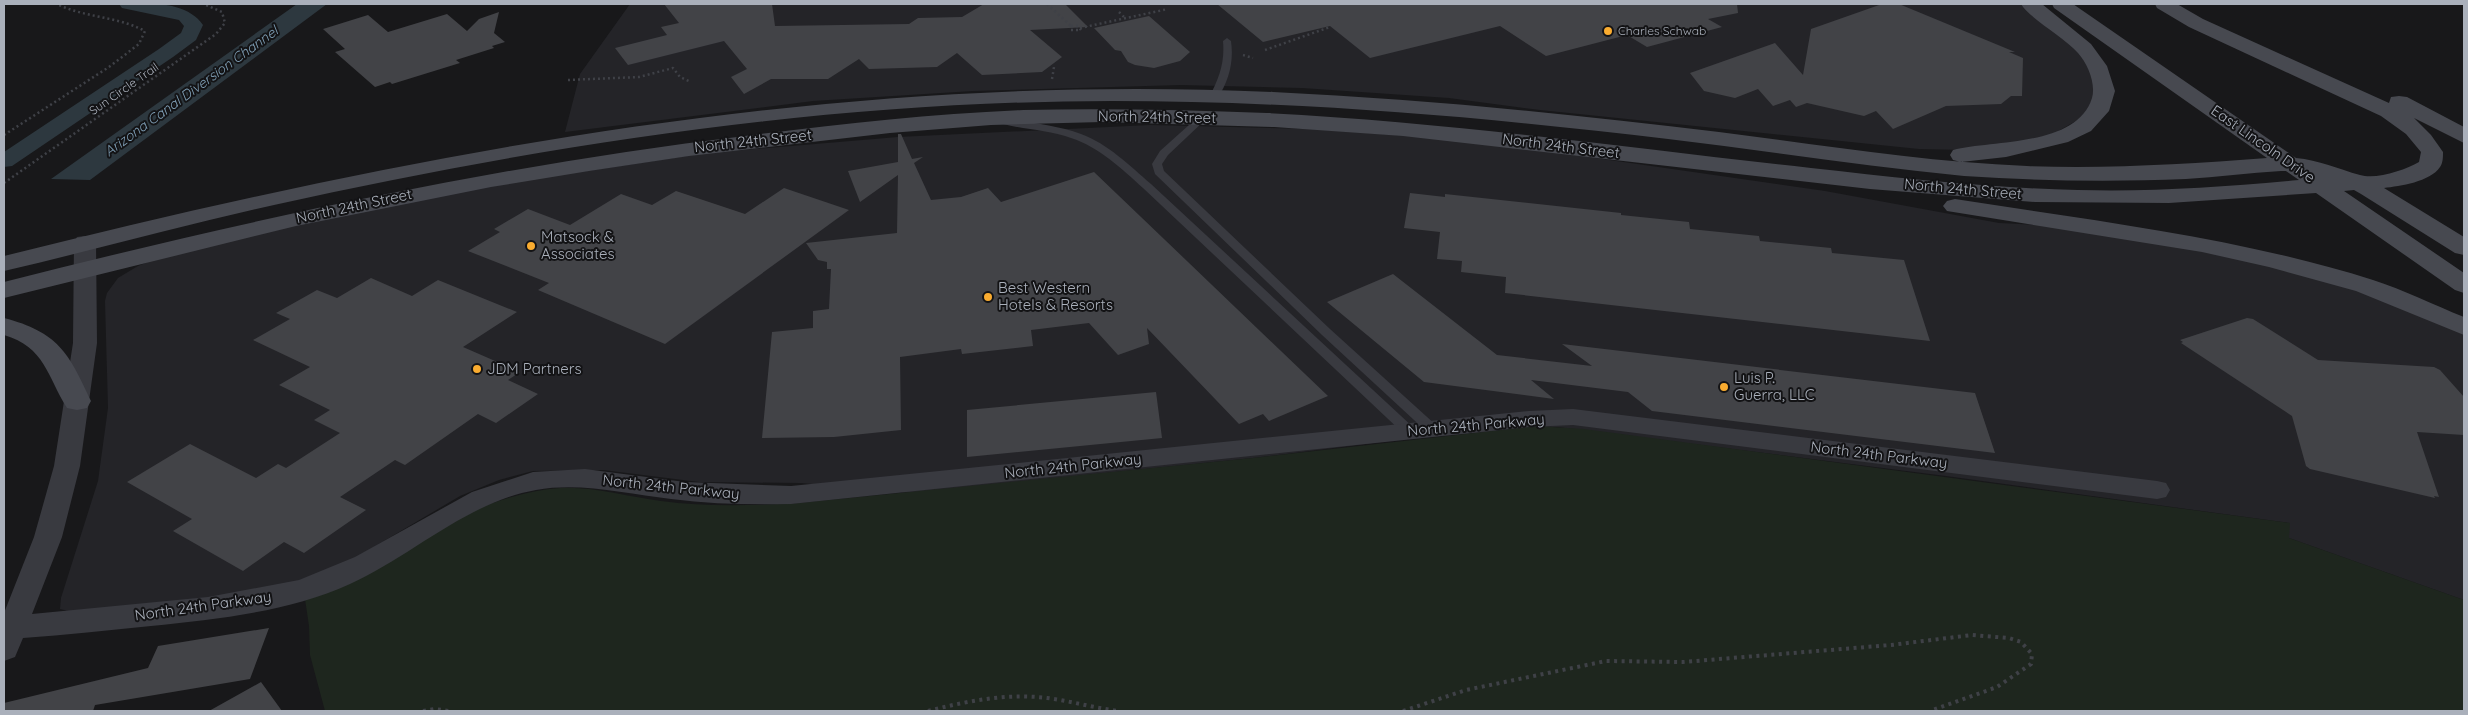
<svg xmlns="http://www.w3.org/2000/svg" width="2468" height="715" font-family="Quicksand,sans-serif">
<style>
.built{fill:#242428}
.green{fill:#1e261e}
.water{fill:#2d383f}
.lines{fill:none;stroke-linecap:round;stroke-linejoin:round}
.canal{fill:#2d383f;fill-rule:evenodd}
.building{fill:#424347}
.path-far1{stroke:#3f4147;stroke-width:2.5;stroke-dasharray:2 3;stroke-linecap:butt}
.path{stroke:#3f4147;stroke-width:4;stroke-dasharray:3 4.5;stroke-linecap:butt}
.service{fill:#393a40;fill-rule:evenodd}
.minor{fill:#393a40;fill-rule:evenodd}
.secondary{fill:#474950;fill-rule:evenodd}
.poi-dot{fill:#faac30;stroke:#131315;stroke-width:2}
.labels{text-anchor:middle;stroke-width:4;stroke-linejoin:round;paint-order:stroke}
.far-poi-label{font-size:12px;fill:#aab0bb;stroke:#131315;text-anchor:start}
.far-street-label{font-size:12px;fill:#aab0bb;stroke:#131315}
.far-water-label{font-size:14px;font-style:italic;fill:#80a0b7;stroke:#131315}
.street-label{font-size:15px;fill:#aab0bb;stroke:#131315}
.poi-label{font-size:15px;fill:#aab0bb;stroke:#131315;text-anchor:start}
</style>
<rect width="100%" height="100%" fill="#18181a"/>
<!-- built -->
<path class="built" d="M630 4H2024L2062 34 2083 54 2096 79V96L2081 118 2055 133 2015 145 1967 150 1919 149 1540 110 1449 98 1302 88 1181 85 973 91 813 101 565 132 580 74Z
M1150 125 1313 129 1436 138 1533 149 1825 191 1999 223 2038 225 2220 253 2328 280 2429 316 2464 333V600L2289 538V523L1946 476 1557 427 1414 438 1253 458 912 493 801 483 699 482 603 470 533 471 499 480 460 496 350 561 287 585 228 597 73 612 60 609 61 598 98 481 108 408 105 301 107 293 118 278 138 266 163 256 282 228 499 184 707 153 898 137Z"/>
<!-- green -->
<path class="green" d="M1536 426 1584 429 2290 523 2289 538 2464 600V711H325L310 655 309 626 305 599C379 559 475 494 560 488 593 486 628 497 661 501 703 507 747 505 789 504L1253 458Z"/>
<!-- water -->
<path class="water" d="M297 4H327L90 180 51 179Z"/>
<g class="lines">
<!-- canal -->
<path class="canal" d="M119 4C145 2 187 1 203 25L196 40 173 57 12 166 4 167V152L159 49 181 33 184 26 179 20 122 8Z"/>
</g>
<!-- building -->
<path class="building" d="M664 4H772L775 26 909 24 918 18 962 17 984 4H1065L1088 27 1030 30 1062 57 1042 72 982 75 957 53 937 67 869 69 859 59 828 79H771L744 94 731 77 747 69 724 41 628 65 615 48 667 35 661 27 679 23Z
M1217 4H1737L1738 13 1708 19 1722 27 1647 47 1627 35 1546 56 1500 26 1370 58 1330 26 1263 42Z
M1882 4H1899L2015 52H2009L2023 58 2022 96H2011L2001 104 1946 106 1893 129 1876 111 1864 116 1807 103 1796 107 1790 100 1773 106 1758 89 1735 98 1704 91 1690 73 1775 43 1803 75 1811 29Z
M499 12 494 33 505 42 492 46 494 48 456 60 460 63 392 84 390 82 375 87 335 52 345 49 323 29 368 15 388 32 447 14 467 31 479 19Z
M1149 16 1190 52 1180 61 1154 68 1135 65 1128 62 1121 51 1115 50 1094 28Z
M898 134H901L912 159 923 157 914 163 931 200 961 197 988 188 1001 202 1094 172 1328 396 1269 421 1263 414 1239 424 1147 328 1149 344 1118 355 1089 323 1031 330 1033 346 962 354 961 349 900 357 901 430 834 437 762 438 772 332 813 328V311L829 309 831 269H827V262L818 260 806 243 897 233 898 175 860 202 848 171 898 162Z
M784 188 849 210 665 344 538 290 549 283 468 251 500 232 494 229 528 209 570 225 621 194 652 205 676 191 745 214Z
M1410 193 1445 197V194L1621 213V215L1689 222 1690 229 1759 236 1760 241 1831 248 1832 253 1904 260 1930 341 1505 293 1506 277 1461 272 1462 261 1437 259 1440 232 1404 228Z
M1393 274 1497 355 1592 366 1562 344 1975 393 1995 453 1652 411 1628 392 1531 380 1554 399 1424 382 1327 302Z
M371 278 412 296 438 280 517 312 463 347 520 372 508 380 538 394 496 423 478 414 405 465 395 460 340 497 366 510 304 553 284 542 243 571 173 531 192 519 127 482 190 444 256 478 278 464 286 468 340 433 314 420 330 410 279 385 310 367 253 340 290 319 276 313 317 290 337 298Z
M2247 318 2253 319 2318 360 2434 367 2440 370 2464 397V435L2417 432 2439 497 2434 496 2435 498 2310 469 2306 466 2292 416 2181 343 2183 342 2180 340Z
M1156 392 1162 438 967 457V410Z
M269 628 250 679 95 705 93 711H4V703L148 668 158 646Z
M261 682 282 711H209Z"/>
<g class="lines">
<!-- path-far1 -->
<path class="path-far1" d="M1047 4 1071 26
M1119 12 1125 18
M1071 26H1078L1081 30H1071Z
M1080 28 1168 9
M1265 50 1330 27
M1243 55 1253 58
M1052 79 1054 67
M568 80 639 77 673 68 680 77 691 82
M4 135 109 67 139 44 145 31C117 16 85 18 57 4
M4 183 216 34 225 23 222 12 204 4"/>
<!-- path -->
<path class="path" d="M423 711 435 709 449 711
M928 711C967 701 1007 693 1047 698 1071 701 1094 708 1119 711
M1403 711 1466 690 1606 661 1683 662 1891 645 1972 635 2009 638 2021 642 2032 654 2031 664 1997 687 1930 711"/>
<!-- service -->
<path class="service" d="M1227 38 1231 41C1234 62 1229 81 1217 99L1214 100 1209 97C1219 79 1225 62 1223 41Z
M1202 115 1205 116V120L1168 155 1162 164 1164 171 1330 329 1437 426 1439 429 1437 432H1427L1322 335 1155 174 1152 164 1160 151 1199 116Z
M997 116C1024 123 1054 124 1081 134 1108 144 1129 165 1151 184L1414 428 1416 431 1414 434H1404L1143 188C1122 169 1099 147 1071 138 1049 130 1026 130 1003 124L994 121V117Z"/>
<!-- minor -->
<path class="minor" d="M85 236 93 237 96 242 97 343 80 466 62 537 32 614 208 597 299 580 355 557 472 492 533 472 585 469 685 482 791 486 1529 411 1573 409 2157 481 2166 483 2170 490 2166 497 2157 499 1573 425 1529 427 791 504C751 505 711 504 671 499 626 494 581 482 536 490 467 502 412 556 350 584 288 612 218 619 151 626 108 630 66 635 23 638L15 657 4 661V613L34 537 54 466 73 343 74 242 77 237Z"/>
<!-- secondary -->
<path class="secondary" d="M2021 4H2042L2091 44 2107 66 2115 91 2109 111 2091 131 2068 142 2006 157 1961 162 1953 160 1950 155 1953 150C1992 140 2077 147 2092 98 2096 84 2088 64 2078 53 2064 37 2029 18 2021 4Z
M2052 4H2073L2296 158C2319 160 2338 169 2360 175 2376 180 2405 170 2419 162L2421 152 2406 134 2381 116 2189 27 2157 8 2155 4H2177L2203 19 2389 103 2391 97 2399 96 2407 97 2464 127V143L2414 118 2431 135 2443 152C2443 157 2443 163 2440 167 2430 182 2400 186 2384 188L2464 237V255L2455 253 2361 194 2354 190 2344 191 2464 273V293L2455 290 2316 193 2169 203 2035 202 1870 189 1403 136 1274 127 1102 122 991 125 890 133 689 156 589 171 491 187 296 226 4 298V282C248 220 494 166 745 136 837 124 930 114 1023 110 1104 108 1186 110 1267 113 1449 122 1630 148 1811 168 1900 178 1989 188 2078 190 2152 192 2225 187 2299 180L2286 171H2281C2249 173 2217 177 2186 179 2112 182 2038 181 1964 176 1865 166 1767 151 1668 139 1484 117 1298 101 1112 101 831 101 549 144 274 205 184 225 94 250 4 271V256C422 151 839 72 1273 92 1422 99 1571 114 1719 132 1821 145 1923 162 2027 166 2107 169 2187 164 2267 158L2054 8Z
M1955 199C2095 221 2237 237 2373 280 2404 290 2434 305 2464 317V335L2356 291 2269 267 2202 252 1947 211 1943 206 1947 201Z
M4 318C58 332 69 353 91 401L87 408 77 410 67 408C47 376 45 347 4 335Z"/>
</g>
<!-- markers -->
<g class="poi-dot">
<circle cx="1608" cy="31" r="5"/>
<circle cx="531" cy="246" r="5"/>
<circle cx="988" cy="297" r="5"/>
<circle cx="477" cy="369" r="5"/>
<circle cx="1724" cy="387" r="5"/>
</g>
<g class="labels">
<!-- far-poi labels -->
<g class="far-poi-label">
<text x="1618" y="35">Charles Schwab</text>
</g>
<!-- far-street labels -->
<g class="far-street-label">
<text transform="translate(124 89) rotate(-35)" y="4">Sun Circle Trail</text>
</g>
<!-- far-water labels -->
<g class="far-water-label">
<text transform="translate(191 91) rotate(-36)" y="5">Arizona Canal Diversion Channel</text>
</g>
<!-- street labels -->
<g class="street-label">
<text transform="translate(1157 117) rotate(1)" y="5">North 24th Street</text>
<text transform="translate(753 141) rotate(-6)" y="5">North 24th Street</text>
<text transform="translate(2263 144) rotate(35)" y="5">East Lincoln Drive</text>
<text transform="translate(1561 146) rotate(7)" y="5">North 24th Street</text>
<text transform="translate(1963 189) rotate(5)" y="5">North 24th Street</text>
<text transform="translate(354 206) rotate(-12)" y="5">North 24th Street</text>
<text transform="translate(1476 425) rotate(-5)" y="5">North 24th Parkway</text>
<text transform="translate(1879 455) rotate(7)" y="5">North 24th Parkway</text>
<text transform="translate(1073 466) rotate(-6)" y="5">North 24th Parkway</text>
<text transform="translate(671 487) rotate(6)" y="5">North 24th Parkway</text>
<text transform="translate(203 606) rotate(-8)" y="5">North 24th Parkway</text>
</g>
<!-- poi labels -->
<g class="poi-label">
<text x="541" y="242">Matsock &amp;<tspan x="541" dy="17">Associates</tspan></text>
<text x="998" y="293">Best Western<tspan x="998" dy="17">Hotels &amp; Resorts</tspan></text>
<text x="487" y="374">JDM Partners</text>
<text x="1734" y="383">Luis P.<tspan x="1734" dy="17">Guerra, LLC</tspan></text>
</g>
</g>
<!-- border -->
<rect width="2468" height="715" fill="none" stroke="#aab0bb" stroke-width="10"/>
</svg>
